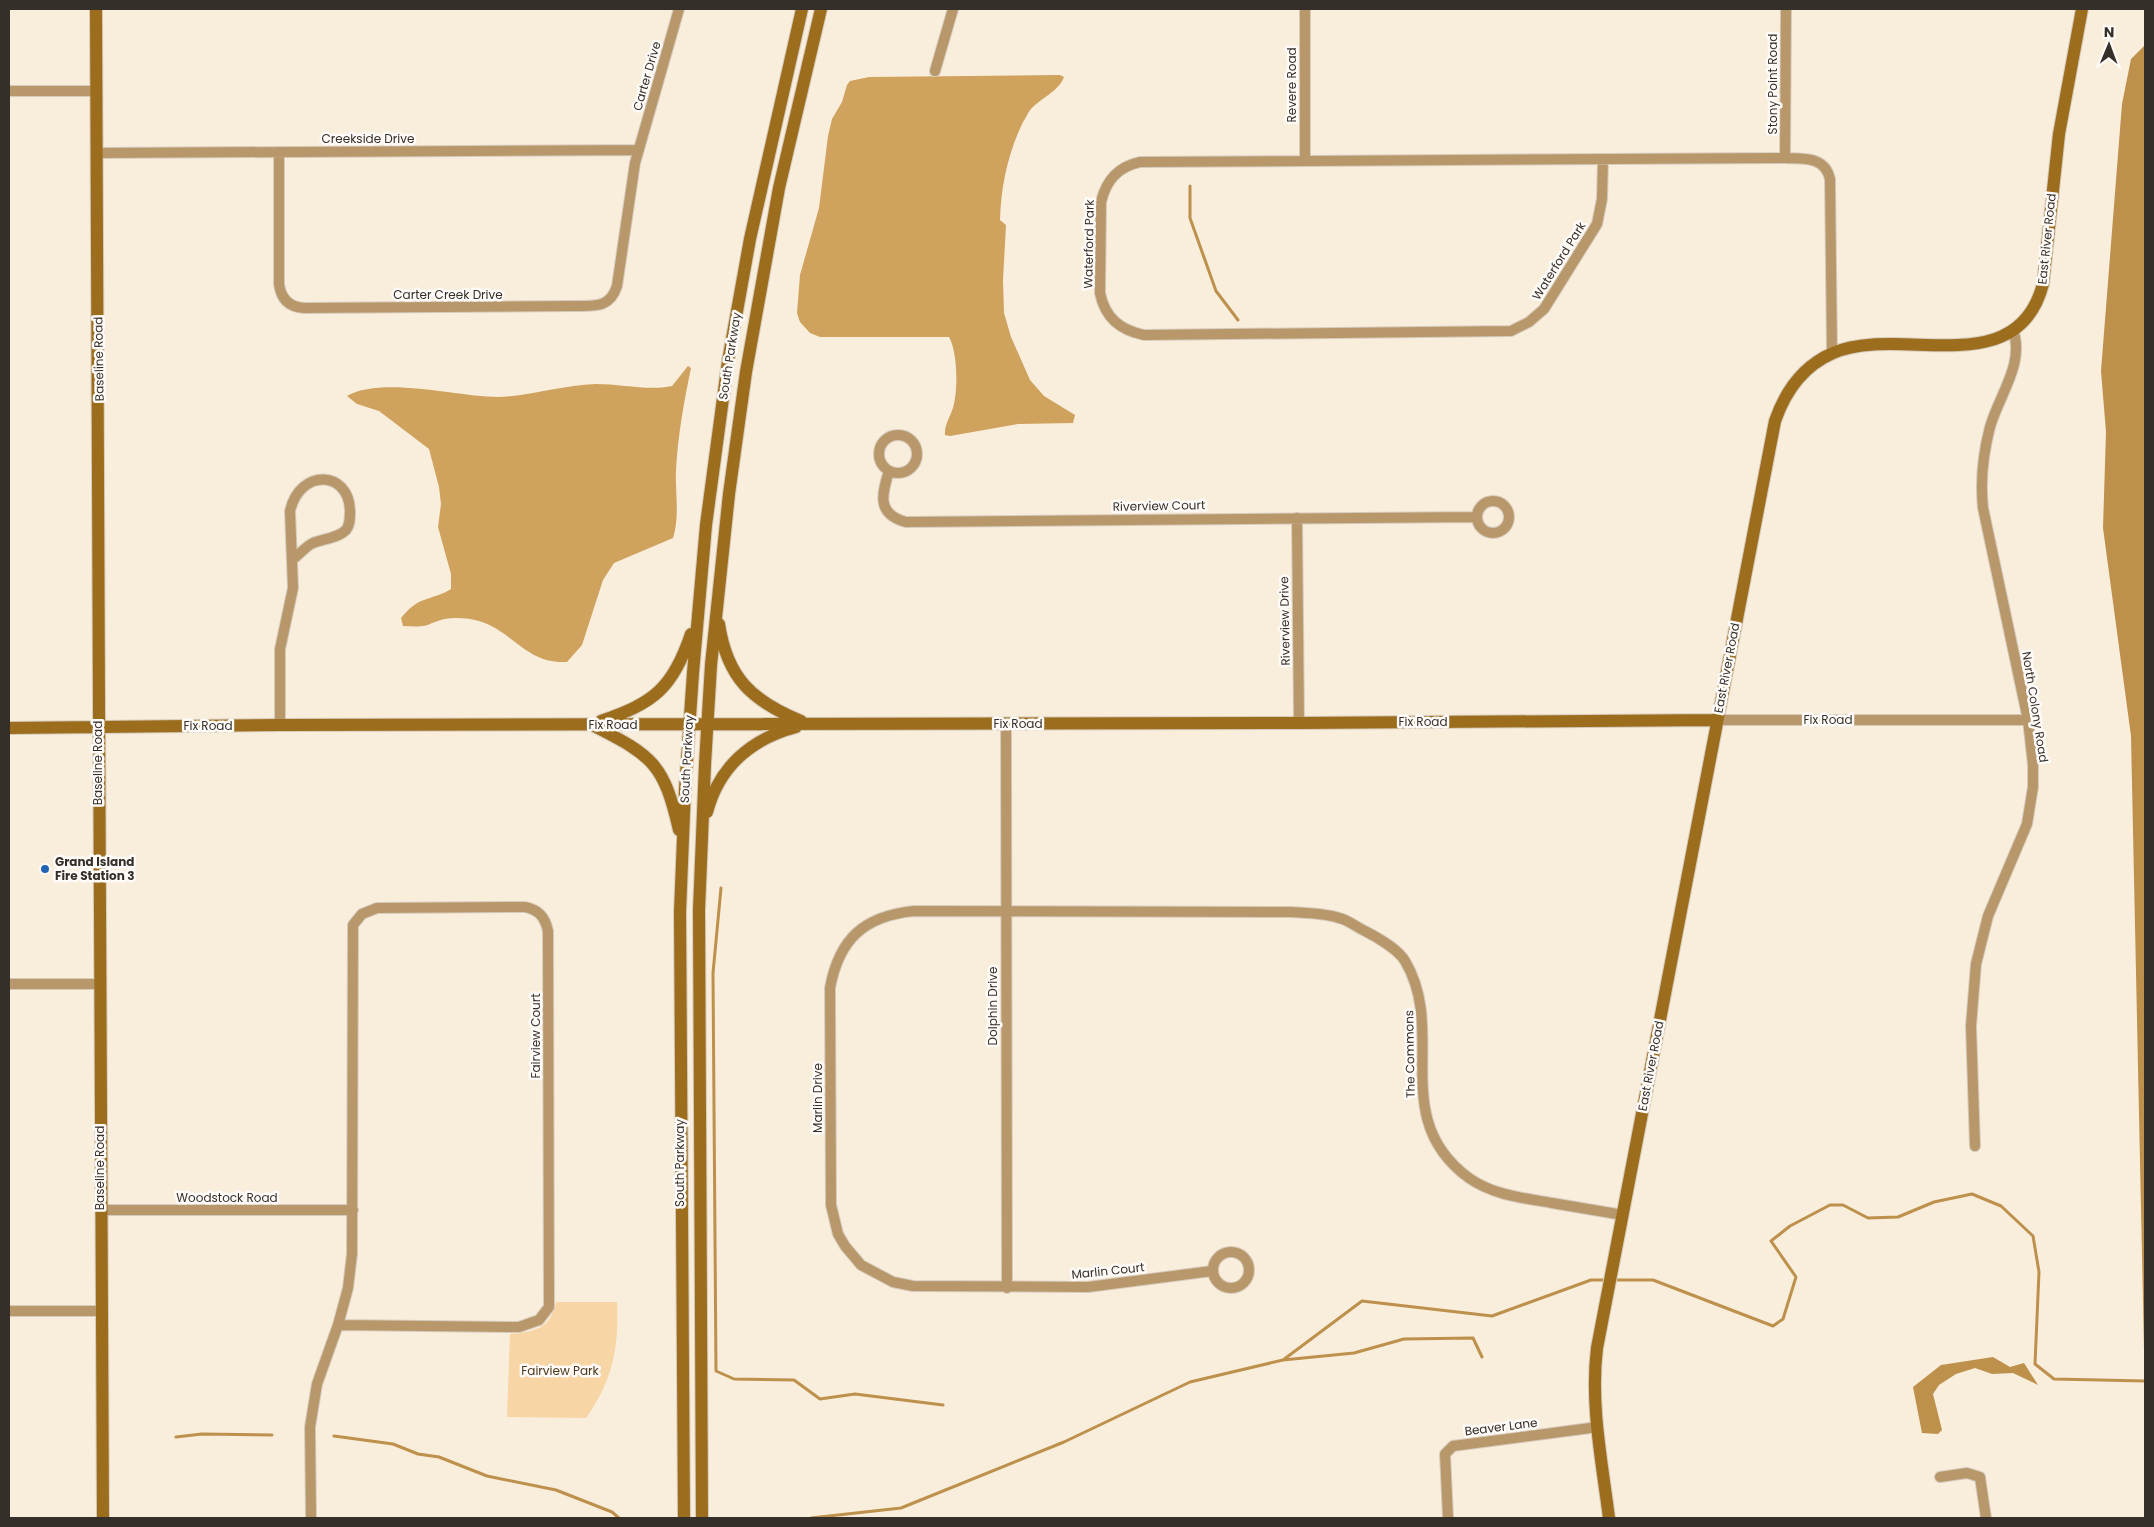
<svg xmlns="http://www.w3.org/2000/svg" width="2154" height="1527" font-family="Poppins,sans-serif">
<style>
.green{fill:#f7d5a4}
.forest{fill:#cfa25e}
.water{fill:#bd904c}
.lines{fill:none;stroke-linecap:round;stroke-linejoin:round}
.stream{stroke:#bd904c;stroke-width:3}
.street-casing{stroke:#d6cbbc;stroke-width:12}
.secondary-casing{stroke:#d6cbbc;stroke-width:14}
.street{stroke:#b8986b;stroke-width:10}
.secondary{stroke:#9c6d1c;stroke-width:12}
.poi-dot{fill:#2363b4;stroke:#fefbf8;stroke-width:2}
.labels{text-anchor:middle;stroke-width:5;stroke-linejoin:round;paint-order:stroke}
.street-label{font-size:12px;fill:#342f29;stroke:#fefbf8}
.poi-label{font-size:12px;font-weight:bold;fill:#342f29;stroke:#fefbf8;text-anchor:start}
.park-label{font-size:12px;fill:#4c381a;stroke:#fefbf8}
</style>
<rect width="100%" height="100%" fill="#f9eddc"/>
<!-- green -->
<path class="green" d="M556 1302H617C619 1347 613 1380 586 1418L507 1417 510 1334C534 1332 551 1329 556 1302Z"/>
<!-- forest -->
<path class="forest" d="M1060 75 1064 77C1059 91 1041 98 1031 109 1028 112 1026 118 1023 122 1008 153 1001 186 1000 220L1006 225 1003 280 1004 313 1011 337 1030 380 1044 396 1075 415 1073 423 1018 424 950 436 945 435C944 426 950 417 953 408 958 391 958 353 949 337H820L810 333 800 322 797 313 800 275 819 208 828 136 832 119 842 102 847 85 850 81 869 77Z
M688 366 691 368C684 401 678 435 676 470 675 493 680 516 673 538L614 563 603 580 582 645 567 662C526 664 513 631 479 621 469 618 455 617 445 619 437 620 430 625 423 626 417 627 410 626 403 626L401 618C408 610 414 603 424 600 434 596 442 595 451 589V574L438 527 441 504 439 487 429 449 379 411 357 404 347 396C383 376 457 397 498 397 531 396 563 385 596 384 622 384 648 391 672 386Z"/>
<!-- water -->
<path class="water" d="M2145 45V1397L2131 736 2103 528 2106 432 2101 371 2122 104 2131 59Z
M1993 1357 2010 1367 2024 1363 2038 1385 2013 1373 1992 1374 1975 1368 1956 1374 1939 1385 1933 1394 1942 1430 1938 1434 1922 1433 1913 1387 1941 1365Z"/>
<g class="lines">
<!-- stream -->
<path class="stream" d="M1190 186V218L1216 291 1238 320
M721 888 713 973 716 1371 734 1379 794 1380 820 1399 855 1394 943 1405
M1614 1280H1653L1773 1326 1783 1319 1796 1277 1771 1241 1790 1226 1830 1205H1843L1868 1218 1898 1217 1934 1202 1972 1194 2001 1206 2033 1236 2039 1272 2035 1364 2054 1379 2145 1381
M1283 1360 1362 1301 1492 1316 1591 1280H1606
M334 1436 393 1444 418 1454 439 1457 487 1476 556 1490 612 1512 619 1518
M176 1437 202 1434 272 1435
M811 1518 901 1508 1064 1442 1190 1382 1283 1360 1354 1353 1404 1339 1473 1338 1482 1357"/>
<!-- street casing -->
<g class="street-casing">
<path id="street" d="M935 71 953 9
M9 91H97
M279 152V284C281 299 289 307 304 308L575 306C595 306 610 308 617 286L635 163 679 9
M97 153 639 150
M1785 158 1786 9
M1603 159 1602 199 1597 224 1544 309 1529 322 1511 331 1144 335C1120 330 1105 318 1100 293L1101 202C1106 181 1117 167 1140 162L1785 158C1804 159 1825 156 1830 179L1832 353
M1305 161V9
M879 454a19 19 0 1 1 38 0a19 19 0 1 1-38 0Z
M889 471C882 494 876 514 906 522L1477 517
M1477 517a16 16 0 1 1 32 0a16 16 0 1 1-32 0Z
M1297 518 1299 723
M1717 720H2028
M1006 724 1007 1288
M280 725V649L293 588 290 511C300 468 349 470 350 511 350 518 350 525 346 530 338 538 323 539 313 543 306 546 299 555 292 560
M525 907C539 910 545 917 548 931L549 1307 539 1320 519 1327 338 1325 348 1288 352 1254 353 925 362 914 377 908Z
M9 984H99
M1975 1146 1971 1026 1976 964 1988 916 2027 824 2033 787V765L2028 720 1983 508C1980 480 1983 454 1990 427 1999 395 2025 364 2013 330
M100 1210H353
M1213 1270a18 18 0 1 1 36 0a18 18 0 1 1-36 0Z
M1212 1271 1088 1287 913 1286 893 1282 861 1265 845 1246 838 1234 831 1205 830 988C839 939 864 916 914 911L1291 912C1306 913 1325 913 1339 918 1348 920 1355 926 1363 930 1375 936 1398 949 1405 961 1448 1033 1387 1118 1469 1178 1493 1195 1523 1198 1552 1203 1575 1207 1599 1211 1623 1215
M9 1311H101
M1940 1477 1967 1473 1980 1477 1986 1518
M311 1518 310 1427 317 1384 338 1325
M1448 1518 1445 1454 1453 1446 1598 1427"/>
</g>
<!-- secondary casing -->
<g class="secondary-casing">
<path id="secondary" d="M96 9C101 512 97 1015 103 1518
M719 624C727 678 752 701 801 721
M601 721C654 703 673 688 691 634
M594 726C653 756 664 764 679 830
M9 728 280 725 1299 723 1717 720
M707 812C719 767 751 739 796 727
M684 1518 680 912 685 789 693 673 706 525 728 361 750 239 802 9
M702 1518 699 910 705 764 711 665 729 494 746 372 779 188 821 9
M1609 1518C1602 1462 1590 1404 1597 1348L1775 421C1785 392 1803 366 1833 353 1901 324 2017 384 2043 284L2059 134 2082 9"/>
</g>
<!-- street -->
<use href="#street" class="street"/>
<!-- secondary -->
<use href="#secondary" class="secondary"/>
</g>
<!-- markers -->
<circle class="poi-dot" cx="45" cy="869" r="5"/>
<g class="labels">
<!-- street labels -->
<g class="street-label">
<text transform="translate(647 76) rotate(-74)" y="4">Carter Drive</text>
<text transform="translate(1773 84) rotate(-90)" y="4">Stony Point Road</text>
<text transform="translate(1292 85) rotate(-90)" y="4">Revere Road</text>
<text x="368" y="143">Creekside Drive</text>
<text transform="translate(2047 239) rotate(-84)" y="4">East River Road</text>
<text transform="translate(1089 244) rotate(-89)" y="4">Waterford Park</text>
<text transform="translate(1559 261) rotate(-58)" y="4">Waterford Park</text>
<text x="448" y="299">Carter Creek Drive</text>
<text transform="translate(730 356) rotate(-81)" y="4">South Parkway</text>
<text transform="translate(99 359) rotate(-91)" y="4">Baseline Road</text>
<text transform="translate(1159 506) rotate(-1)" y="4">Riverview Court</text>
<text transform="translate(1285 621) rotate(-91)" y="4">Riverview Drive</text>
<text transform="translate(1727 668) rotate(-79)" y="4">East River Road</text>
<text transform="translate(2035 707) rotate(81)" y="4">North Colony Road</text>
<text x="1828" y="724">Fix Road</text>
<text x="1423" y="726">Fix Road</text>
<text x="1018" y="728">Fix Road</text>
<text x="613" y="729">Fix Road</text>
<text x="208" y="730">Fix Road</text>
<text transform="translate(687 759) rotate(-87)" y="4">South Parkway</text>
<text transform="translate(98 763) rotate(-90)" y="4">Baseline Road</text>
<text transform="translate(993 1006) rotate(-90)" y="4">Dolphin Drive</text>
<text transform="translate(536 1036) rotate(-90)" y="4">Fairview Court</text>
<text transform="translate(1410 1054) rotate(-91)" y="4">The Commons</text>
<text transform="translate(1651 1066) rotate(-79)" y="4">East River Road</text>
<text transform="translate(818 1098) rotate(-90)" y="4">Marlin Drive</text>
<text transform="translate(680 1163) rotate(-90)" y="4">South Parkway</text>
<text transform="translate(100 1168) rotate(-90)" y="4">Baseline Road</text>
<text x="227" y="1202">Woodstock Road</text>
<text transform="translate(1108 1271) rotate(-6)" y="4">Marlin Court</text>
<text transform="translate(1501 1427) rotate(-7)" y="4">Beaver Lane</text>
</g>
<!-- poi labels -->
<g class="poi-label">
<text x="55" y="866">Grand Island<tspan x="55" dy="14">Fire Station 3</tspan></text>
</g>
<!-- park labels -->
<g class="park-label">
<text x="560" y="1375">Fairview Park</text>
</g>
</g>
<!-- border -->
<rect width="2154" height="1527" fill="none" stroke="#342f29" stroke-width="20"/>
<!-- north arrow -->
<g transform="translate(2109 45) rotate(1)" stroke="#fefbf8" stroke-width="4" paint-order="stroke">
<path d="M0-4L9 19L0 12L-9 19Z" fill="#342f29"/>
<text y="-8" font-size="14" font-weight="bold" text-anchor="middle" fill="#342f29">N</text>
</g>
</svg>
